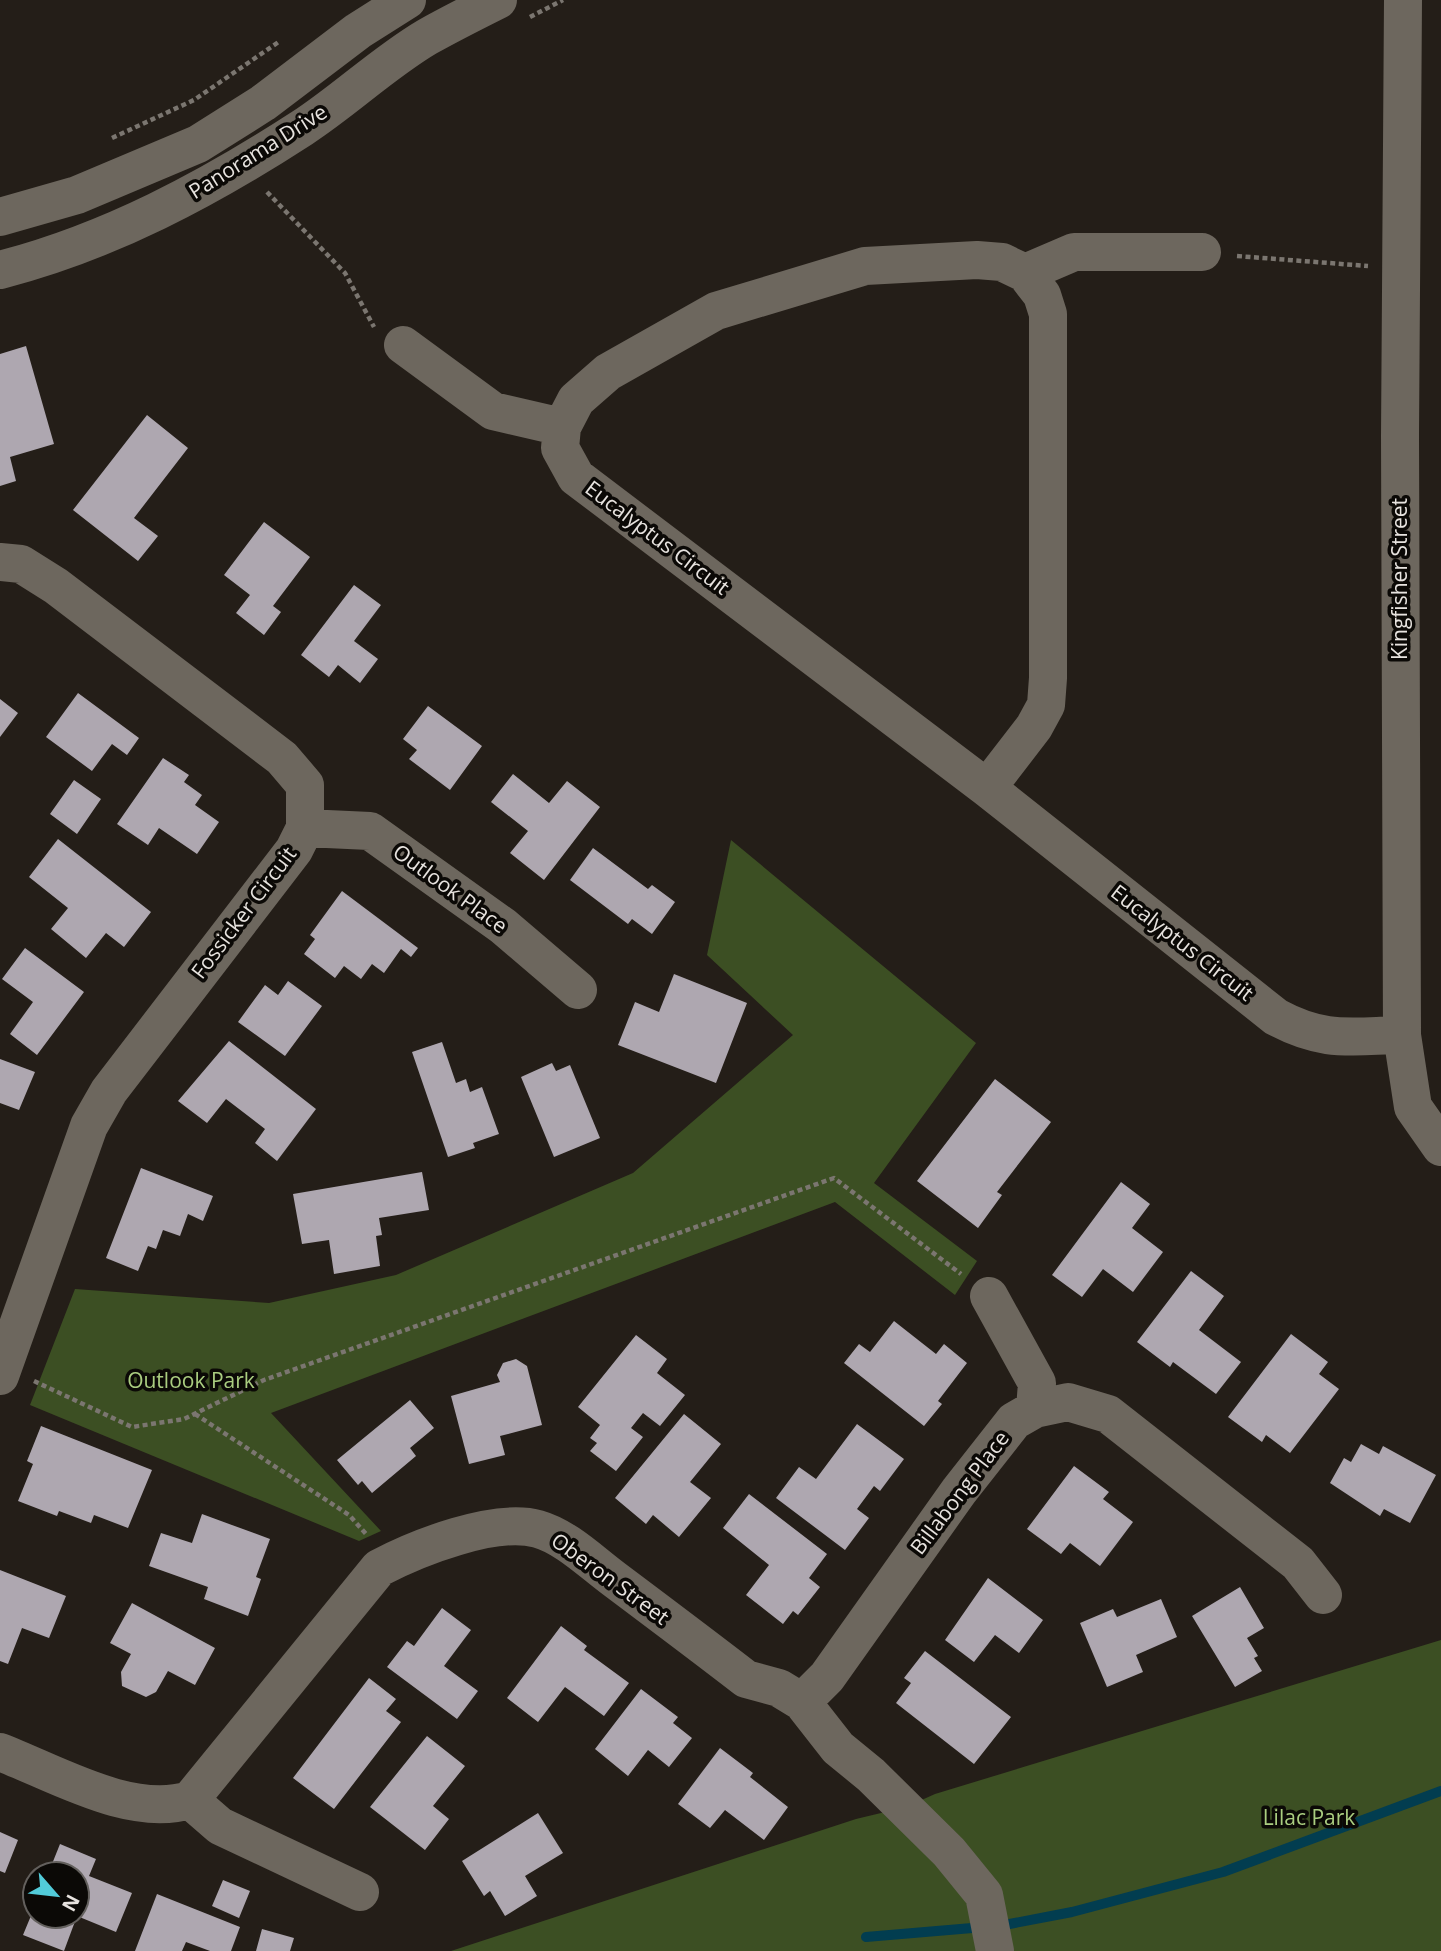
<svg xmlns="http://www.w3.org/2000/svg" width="1441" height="1951" font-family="'Open Sans',sans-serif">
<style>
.green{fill:#3c4f23}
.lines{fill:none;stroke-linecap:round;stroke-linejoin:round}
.stream{stroke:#023d50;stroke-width:10}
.building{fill:#aea7b0}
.path{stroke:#7b7670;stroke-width:4.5;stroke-dasharray:5 3.5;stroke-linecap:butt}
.minor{stroke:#6d675e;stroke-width:38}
.labels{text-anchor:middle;stroke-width:7;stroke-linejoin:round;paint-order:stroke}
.street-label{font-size:21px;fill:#e7e3df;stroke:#0b0906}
.park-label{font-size:21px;fill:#aacd80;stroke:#0b0906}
</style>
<rect width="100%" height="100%" fill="#241e18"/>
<!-- green -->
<path class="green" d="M731 840 976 1043 874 1183 977 1261 955 1295 835 1202 271 1413 381 1531 359 1541 30 1405 75 1289 269 1303 396 1275 633 1173 793 1035 707 955Z
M1441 1640V1951H451L856 1819 906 1807 935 1794Z"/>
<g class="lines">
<!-- stream -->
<path class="stream" d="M999 1926 1072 1912 1223 1872 1441 1791
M866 1937 984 1927"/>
</g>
<!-- building -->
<path class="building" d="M26 346 54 444 10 457 16 481 0 486V354Z
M147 415 188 448 134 518 158 536 138 561 73 510Z
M264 522 310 557 273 606 281 612 264 635 236 613 250 595 224 575Z
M354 585 381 605 354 641 378 659 360 683 338 665 329 677 301 655Z
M78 693 139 738 127 755 112 744 92 771 46 737Z
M0 699 18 713 0 737Z
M428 706 482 746 450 790 409 759 417 750 403 739Z
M163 758 189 775 184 782 202 795 195 805 219 822 197 854 159 828 148 845 117 824Z
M513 774 549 803 567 781 600 807 544 880 510 853 528 831 491 802Z
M74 780 101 799 77 834 50 814Z
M58 839 151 912 124 947 106 933 86 958 51 929 68 908 29 877Z
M593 848 648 889 652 885 675 902 652 934 632 919 628 924 570 880Z
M342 891 418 948 411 957 401 949 384 973 372 964 361 979 344 966 335 978 304 954 315 939 310 935Z
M25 948 84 992 37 1055 10 1034 33 1002 2 979Z
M674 974 747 1003 716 1083 618 1045 635 1002 659 1012Z
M288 981 322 1006 285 1056 238 1022 265 985 278 995Z
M229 1041 316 1109 277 1161 255 1143 265 1129 226 1099 207 1123 178 1101Z
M442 1042 456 1083 466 1079 470 1092 482 1087 499 1134 473 1143 475 1148 448 1157 412 1052Z
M0 1059 35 1072 19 1110 0 1103Z
M552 1063 556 1071 570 1065 600 1138 554 1157 521 1077Z
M995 1079 1051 1122 997 1192 1002 1195 978 1228 917 1181Z
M141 1168 213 1196 203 1221 188 1214 180 1236 163 1230 156 1249 148 1246 138 1271 106 1258Z
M422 1172 429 1210 379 1218 382 1235 376 1236 380 1266 334 1274 329 1240 302 1244 293 1194Z
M1121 1182 1150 1204 1132 1228 1163 1252 1133 1292 1103 1269 1082 1297 1052 1275Z
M1191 1271 1224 1296 1199 1330 1241 1362 1216 1394 1173 1362 1170 1367 1137 1342Z
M894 1321 936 1354 944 1344 967 1363 938 1401 942 1404 924 1426 844 1363 859 1344 870 1352Z
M1291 1334 1328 1362 1319 1374 1339 1389 1290 1453 1266 1435 1262 1442 1228 1417Z
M636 1335 667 1359 657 1373 685 1395 660 1426 643 1413 631 1428 643 1437 616 1471 590 1451 597 1443 590 1438 600 1425 578 1407Z
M516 1359 527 1366 542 1425 500 1436 505 1455 469 1464 451 1396 500 1382 497 1375 503 1363Z
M410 1400 434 1428 410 1448 416 1456 372 1493 362 1481 358 1485 337 1460Z
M684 1414 721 1444 690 1482 711 1498 679 1537 653 1515 646 1524 615 1498Z
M857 1424 904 1459 880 1491 874 1486 857 1509 869 1518 845 1550 776 1498 799 1467 816 1479Z
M41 1426 152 1470 128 1528 94 1515 91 1523 59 1511 57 1516 18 1501 33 1464 27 1461Z
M1361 1444 1379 1454 1383 1446 1436 1475 1410 1523 1384 1509 1380 1516 1330 1483 1344 1458 1351 1462Z
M1074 1466 1109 1492 1103 1499 1133 1522 1100 1566 1070 1543 1061 1554 1027 1529Z
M749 1494 827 1554 809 1578 820 1587 798 1615 793 1611 783 1624 746 1595 769 1565 723 1528Z
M202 1514 270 1539 256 1577 261 1579 248 1616 204 1599 208 1587 149 1566 161 1533 192 1543Z
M0 1570 66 1596 49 1638 22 1628 8 1664 0 1661Z
M988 1578 1043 1620 1019 1653 995 1635 974 1662 945 1640Z
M1240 1587 1264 1628 1247 1638 1258 1656 1254 1658 1262 1671 1235 1687 1192 1616Z
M1161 1599 1177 1637 1136 1655 1143 1672 1107 1687 1080 1623 1113 1609 1117 1617Z
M132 1603 215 1648 195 1685 168 1671 156 1692 146 1697 122 1686 121 1672 131 1654 110 1643Z
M442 1608 471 1630 444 1666 478 1691 457 1719 387 1667 407 1641 414 1646Z
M561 1626 587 1646 584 1650 629 1683 604 1716 565 1687 538 1722 507 1698Z
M925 1651 1011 1717 974 1764 896 1703 911 1683 904 1678Z
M369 1678 396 1699 386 1711 401 1722 334 1809 293 1778Z
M641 1689 678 1717 673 1723 692 1738 669 1767 648 1750 628 1776 595 1749Z
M427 1736 465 1766 433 1806 449 1819 425 1850 370 1807Z
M720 1748 753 1773 750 1777 788 1807 764 1840 725 1810 710 1828 678 1804Z
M538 1813 563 1853 525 1876 537 1896 505 1916 490 1891 484 1896 462 1861Z
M0 1832 18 1840 5 1873 0 1871Z
M60 1844 96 1859 89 1876 132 1893 116 1932 77 1916 64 1951 23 1935 35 1906V1916H77V1874H48Z
M223 1880 250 1891 239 1918 212 1906Z
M157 1894 240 1927 231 1951H210L186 1942 182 1951H135Z
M262 1929 294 1938 290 1951H256Z"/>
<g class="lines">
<!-- path -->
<path class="path" d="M530 17 563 0
M112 138 194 100 280 41
M267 192 345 273 374 327
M1237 256 1368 266
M34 1381 132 1427 184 1419 264 1380 834 1178 961 1274
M195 1414 349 1515 367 1535"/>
<!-- minor -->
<path class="minor" d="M1403 0 1400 436 1402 1035 1413 1107 1441 1147
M0 217 77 195 198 144 263 103 358 31 407 0
M0 270C109 242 208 189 302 128 345 100 383 63 427 37 450 24 474 12 498 0
M1025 273 1074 252H1202
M403 345 493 411 562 427
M0 562 21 564 56 586 282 758 305 785V828L294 850 109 1091 89 1126 0 1376
M987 788 1034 727 1046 705 1048 678V314L1042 295 1025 273 1002 262 977 260 865 266 716 311 608 372 576 400 562 427 560 448 576 477 987 788 1276 1017C1324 1043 1350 1036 1402 1035
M305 828 370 831 503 926 578 990
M989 1296 1037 1383 1035 1409
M802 1702 827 1677 959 1491 1014 1421 1035 1409 1068 1402 1108 1414 1298 1563 1323 1595
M0 1752C57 1774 130 1818 190 1800
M190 1800 379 1568C417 1548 495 1517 538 1529 566 1537 591 1562 614 1579 658 1612 702 1645 746 1679L779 1688 802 1702 838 1748 871 1775 949 1852 984 1895 995 1951
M190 1800 220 1826 360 1892"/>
</g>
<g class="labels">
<!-- street labels -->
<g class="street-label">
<text transform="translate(258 152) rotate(-32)" y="7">Panorama Drive</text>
<text transform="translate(657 538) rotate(37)" y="7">Eucalyptus Circuit</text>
<text transform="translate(1400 579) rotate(-90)" y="7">Kingfisher Street</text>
<text transform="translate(450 889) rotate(36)" y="7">Outlook Place</text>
<text transform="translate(244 913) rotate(-53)" y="7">Fossicker Circuit</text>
<text transform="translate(1182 943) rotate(38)" y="7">Eucalyptus Circuit</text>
<text transform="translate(960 1493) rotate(-53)" y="7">Billabong Place</text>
<text transform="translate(610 1579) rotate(36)" y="7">Oberon Street</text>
</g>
<!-- park labels -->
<g class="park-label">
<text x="191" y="1388">Outlook Park</text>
<text x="1309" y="1825">Lilac Park</text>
</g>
</g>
<!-- north arrow -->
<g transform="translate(56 1895) rotate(118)"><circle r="33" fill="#0b0906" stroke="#63605d" stroke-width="2"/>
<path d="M0-5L12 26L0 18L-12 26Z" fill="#52cbd9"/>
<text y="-10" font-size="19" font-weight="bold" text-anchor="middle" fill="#e7e3df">N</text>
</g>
</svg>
